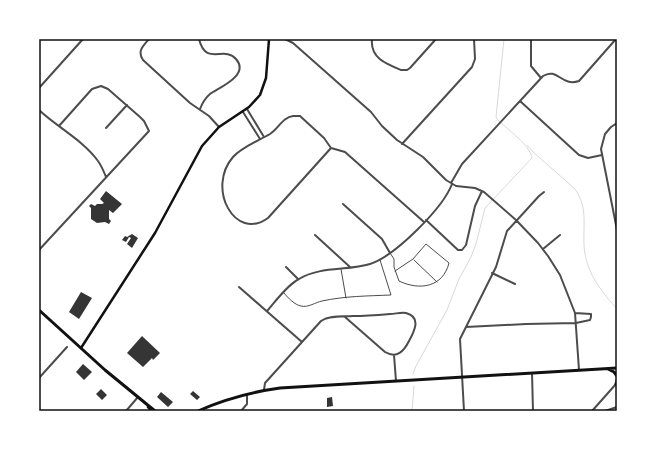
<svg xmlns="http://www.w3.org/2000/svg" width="656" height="450" font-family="'Playfair Display',serif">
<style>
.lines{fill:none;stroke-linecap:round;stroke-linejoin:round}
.stream{stroke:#d9d9d9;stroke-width:1}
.building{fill:#353535}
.service{stroke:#4c4c4c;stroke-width:1}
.minor{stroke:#4c4c4c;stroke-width:2}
.tertiary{stroke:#4c4c4c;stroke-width:2}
.secondary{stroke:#111;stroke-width:2.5}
.primary{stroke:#111;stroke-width:3}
.neatline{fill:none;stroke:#111;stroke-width:1.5}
</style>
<rect width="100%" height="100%" fill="#fff"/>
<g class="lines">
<!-- stream -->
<path class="stream" d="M527 145 532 151 575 189C590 210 581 231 585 254 589 277 603 293 617 309
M413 374 416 366 447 310 459 279 471 257 476 244 485 208 532 158C530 145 508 130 498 120L496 117 504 39
M412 411 414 386"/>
</g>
<!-- building -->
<path class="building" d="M106 191 122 204 113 213 109 210V219L111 221 109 224 105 222 97 223 91 219V208L89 206 91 204 95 206 97 204H102L104 203 100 199Z
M132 234 138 238 132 248 127 244 131 238 129 237 126 242 122 240 125 236 127 237Z
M81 292 92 298 79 319 69 312Z
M142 336 160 353 153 360 152 358 143 367 127 353Z
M83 364 92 372 84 380 76 372Z
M101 389 107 395 102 400 96 394Z
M193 391 200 397 197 400 190 394Z
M161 392 173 402 168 407 157 397Z
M332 397 333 406 327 407V398Z"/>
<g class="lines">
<!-- service -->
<path class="service" d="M390 253 394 259V267L399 281C420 291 443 287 449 263L426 244 413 259 395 271
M414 260 437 282
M341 269 346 298
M284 293C288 298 295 305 301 306 308 308 316 302 322 301 345 296 368 296 391 295L380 260"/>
<!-- minor -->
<path class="minor" d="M149 39C143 46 137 51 143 60L190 103 209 116 219 127
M199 39C206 67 224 45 236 59 250 75 220 87 210 94 205 98 202 104 200 109
M285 39 293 43 371 112 382 126 397 140 423 157 446 180 456 186 475 188 484 192 516 220 538 243 548 256 560 275 575 313 579 370
M372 39C370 58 386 64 401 70H407L410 68 436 39
M531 39V66L541 78
M39 88 83 39
M520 101 579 155 588 158 602 155
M247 109 264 137
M39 110C57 127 84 141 98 161 101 165 104 172 106 177
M243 112 260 139
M293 116H300L324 138 331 148 268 218C235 242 206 188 233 157 242 147 258 141 270 134 278 129 283 117 293 116Z
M617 123 611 127 605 134 601 149 617 230
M106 128 127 105
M402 144 472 67 475 59 474 39
M331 148 345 152 424 222
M451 183 462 164 543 76C558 67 561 87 579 81L616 39
M343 204 382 239 390 253
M426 220 458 250H462L466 245 475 206 482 191
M315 235 350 267
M543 249 560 235
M39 250 149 131 144 121 140 117 108 89 101 86 92 89 59 126
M286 267 298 279
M492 273 515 284
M239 287 302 342
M267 311C276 301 287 285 299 279 320 266 348 271 370 264 395 256 443 208 452 184
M466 327 526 324 576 323 590 320 591 317V314L575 313
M394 355 396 381
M532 373 533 411
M39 378 67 347
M264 390 265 383 321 321C330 315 343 317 353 316 365 316 378 315 390 314 395 314 401 312 406 313 422 317 414 332 409 341 404 351 397 359 385 352L345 317
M126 411 138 397
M241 411 247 404V394
M464 411 460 339 496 267 507 231 539 196 544 192
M605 411 617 407"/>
<!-- tertiary -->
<path class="tertiary" d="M592 411 616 384"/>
<!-- secondary -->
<path class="secondary" d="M81 348 155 233 202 146 219 127 249 107 260 95 266 78 269 39
M148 407 152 411"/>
<!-- primary -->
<path class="primary" d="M39 310 105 370 155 411
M608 369 614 372 617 376
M616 384 617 381
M198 411C225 399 251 392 280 388L617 368"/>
</g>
<!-- border -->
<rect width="656" height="450" fill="none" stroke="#ffffff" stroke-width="80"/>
<rect x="40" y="40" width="576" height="370" class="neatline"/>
</svg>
